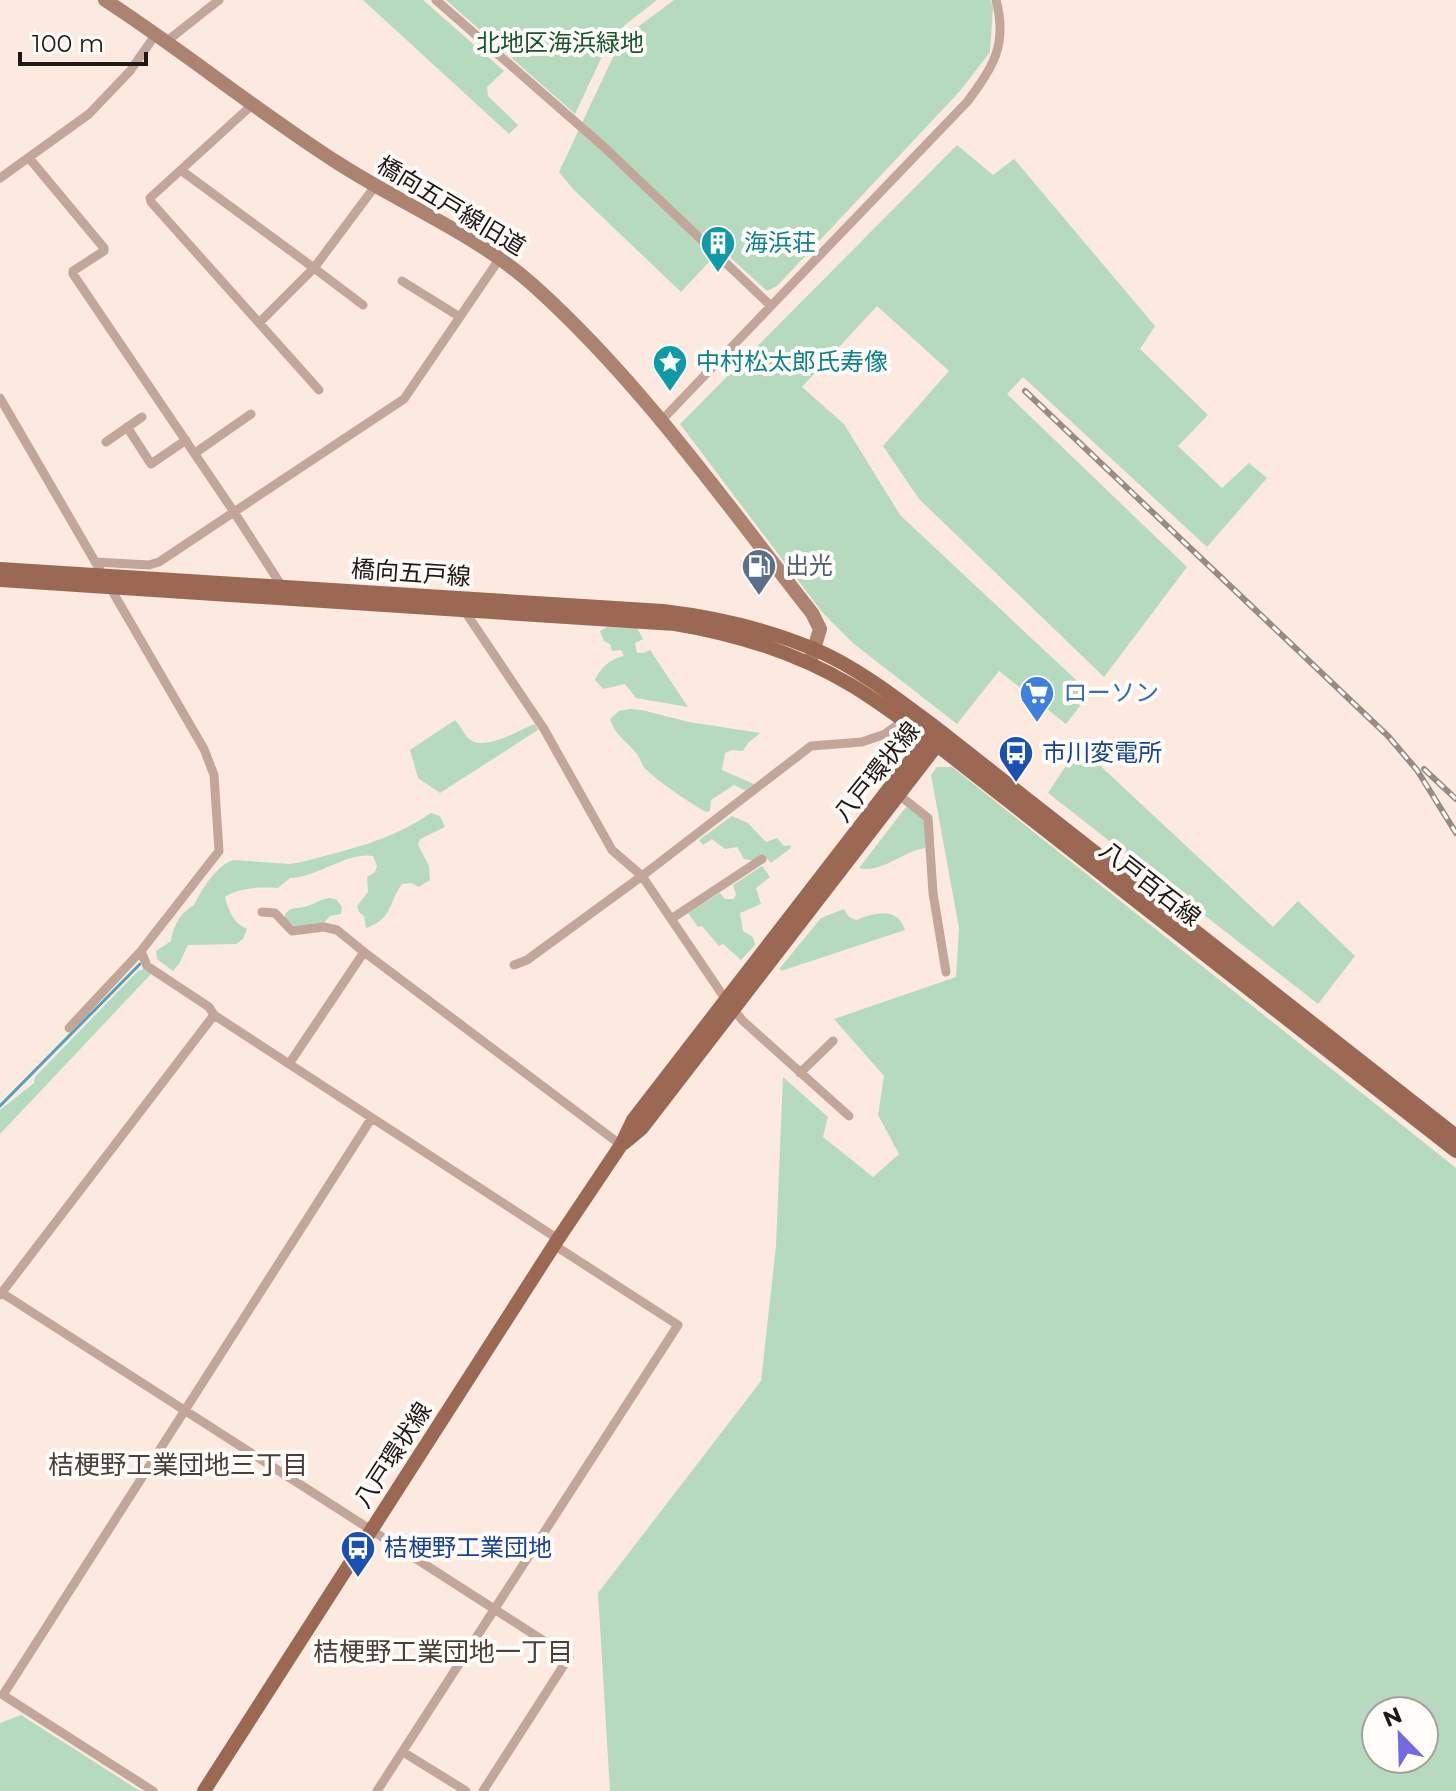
<svg xmlns="http://www.w3.org/2000/svg" width="1456" height="1791" font-family="Montserrat,'Noto Sans JP',sans-serif">
<style>
.green{fill:#b6dabd;fill-rule:evenodd}
.lines{fill:none;stroke-linecap:round;stroke-linejoin:round}
.stream{stroke:#56a0bd;stroke-width:3}
.street{stroke:#c3a69a;stroke-width:9}
.secondary{stroke:#ac8370;stroke-width:14}
.primary{stroke:#9b6953;stroke-width:14}
.rail-casing{stroke:#988b84;stroke-width:6}
.rail{stroke:#fefbf9;stroke-width:3;stroke-dasharray:9;stroke-linecap:butt}
.labels{text-anchor:middle;stroke-width:8;stroke-linejoin:round;paint-order:stroke}
.park-label{font-size:24px;fill:#19562d;stroke:#fefbf9}
.street-label{font-size:24px;fill:#1f1815;stroke:#fefbf9}
.culture-label{font-size:24px;fill:#0d838f;stroke:#fefbf9;text-anchor:start}
.service-label{font-size:24px;fill:#4e5e75;stroke:#fefbf9;text-anchor:start}
.shop-label{font-size:24px;fill:#366cbe;stroke:#fefbf9;text-anchor:start}
.transit-label{font-size:24px;fill:#164399;stroke:#fefbf9;text-anchor:start}
.neighbourhood-label{font-size:26px;fill:#4c3e36;stroke:#fefbf9}
</style>
<rect width="100%" height="100%" fill="#fceae0"/>
<!-- green -->
<path class="green" d="M363 0H423L504 71 487 87 488 96 518 125 509 134Z
M446 0H657L626 24 607 46 575 114Z
M674 0H990L993 7 990 52 960 91 777 286 767 291 721 249 681 292 574 190 559 172 614 55 639 26Z
M957 145 993 175 1014 159 1155 326 1140 349 1208 415 1178 446 1222 488 1249 463 1267 478 1207 547 1023 377 1007 394 1187 567 1104 677 919 499 883 446 949 371 877 306 802 387 844 424 900 515 1090 693 1066 724 999 671 957 724 854 644 822 612 680 424Z
M607 627 637 628 643 639 635 643 637 653H644L650 650 688 707 636 698 625 684 603 689 595 680C601 667 610 659 624 656L621 650 612 651 610 644 604 641 600 631Z
M630 709 642 710 689 722 760 733 748 743 743 751 732 750 725 753 722 770 754 784 746 791 734 785 711 800 710 811 706 812C693 805 651 777 643 766 641 762 640 758 637 754 627 741 615 736 610 719L619 711Z
M455 720C460 725 463 732 467 737 482 754 518 730 535 724L538 730 440 793 418 778 410 750Z
M1079 746 1273 927 1298 901 1355 956 1318 1004 1048 793Z
M937 767H952L1456 1168V1791H610L598 1593 761 1381 776 1246 783 1077 828 1117 823 1137 873 1177 899 1154 878 1115 884 1076 834 1019 956 977 959 928 931 775ZM1424 1711V1759H1376V1711Z
M906 807 925 819V848C903 851 881 874 859 868Z
M431 813 440 816 445 827 420 839 418 845 429 866 430 880 419 887 411 883 402 884C388 903 393 919 366 928L364 916 359 912 357 906 368 892 367 877 375 872 377 866 373 856C349 851 315 878 290 878L278 888C262 887 239 887 225 897 229 911 233 923 247 929L243 939 236 944 188 945 179 964 173 971 157 959 156 951 171 941C173 926 181 912 194 905 202 889 216 866 233 860L290 864 302 862C347 850 393 840 431 813Z
M732 816 748 823 766 842 777 838 784 846 790 845 791 848 771 863 764 855 755 861 744 859 737 847 725 849 712 839 703 845 699 840Z
M762 866 770 877 756 888 761 904 740 913 743 931 753 937 755 945 741 960 723 944 719 946 702 926 698 927 688 913 720 893 725 899H734L736 894 733 885Z
M329 898 336 899 342 907 341 914 330 916 323 924 297 928 285 919V914C293 906 294 909 304 907 312 906 320 899 329 898Z
M844 909 849 917 856 920C875 913 897 906 905 930L781 971 780 968 821 918Z
M144 969 151 974 0 1134V1110L34 1083 35 1077 138 971Z
M21 1715 140 1791H0V1723Z"/>
<g class="lines">
<!-- stream -->
<path class="stream" d="M0 1106 140 964"/>
<!-- street -->
<path class="street" d="M436 0 604 147 771 306 967 102C993 68 1008 44 996 0
M167 41 219 0
M252 105 150 198 151 202 319 390
M29 158 104 248V251L73 271V274L234 512 404 399 500 258
M182 171 314 268 259 323
M0 178 89 114 130 71 156 34
M402 281 460 317
M363 305 314 268 376 185
M0 398 204 749 214 775 219 851 141 951 147 966 209 1007 214 1015
M661 421 771 306
M127 427 151 464 186 440
M106 442 142 417
M195 453 251 414
M95 562 149 565 159 562 234 512 283 588
M464 610 544 729 612 850 642 876 726 1000 743 1021 849 1116
M899 795 928 818 933 893 946 972
M262 912 275 913 292 931 324 927 337 930 364 952
M671 919 762 859
M514 965 527 960 642 876 811 746 862 742 885 734 903 721
M69 1028 141 951
M289 1064 364 952 621 1145
M800 1073 833 1041
M2 1293 569 1657 483 1791
M0 1295 214 1015 558 1239
M403 1752 466 1791
M153 1791 3 1695 371 1119
M377 1791 678 1325 554 1245"/>
<!-- secondary -->
<path class="secondary" d="M105 0C185 52 258 112 338 163 403 205 476 234 533 285 640 381 724 501 812 613L820 629 811 659"/>
<!-- primary -->
<path class="primary" d="M0 569 663 611C714 617 766 629 814 649 859 668 900 701 939 730L1456 1136
M0 580 675 624C736 634 797 653 851 685 878 701 902 720 928 738L1456 1151
M624 1143 642 1128 937 745 938 736
M204 1791 558 1239 621 1145 633 1120 928 738 935 733"/>
<!-- rail casing -->
<g class="rail-casing">
<path id="rail" d="M1025 391 1388 736 1417 770 1456 833
M1424 769 1456 799"/>
</g>
<!-- rail -->
<use href="#rail" class="rail"/>
</g>
<!-- icons -->
<defs>
<g id="building-pin" transform="scale(1.8)"><path d="M0 17L-7.5 6A9.5 9.5 0 1 1 7.5 6Z" fill="#0f9aa8" stroke="#fefbf9"/><path d="M-4-6H4V6H1V3H-1V6H-4ZM-2.5-4.3h1.7v1.8h-1.7ZM.8-4.3h1.7v1.8H.8ZM-2.5-1h1.7V.8h-1.7ZM.8-1h1.7V.8H.8Z" fill="#fff"/></g>
<g id="sight-pin" transform="scale(1.8)"><path d="M0 17L-7.5 6A9.5 9.5 0 1 1 7.5 6Z" fill="#0f9aa8" stroke="#fefbf9"/><path d="M0-6L1.8-2.2L6-1.7L2.9 1.2L3.7 5.4L0 3.3L-3.7 5.4L-2.9 1.2L-6-1.7L-1.8-2.2Z" fill="#fff"/></g>
<g id="fuel-pin" transform="scale(1.8)"><path d="M0 17L-7.5 6A9.5 9.5 0 1 1 7.5 6Z" fill="#5c6f8a" stroke="#fefbf9"/><path d="M-5.5-6h7V0h2V4h1.3V-2.5L3-4.5l.8-.8L6-3V5H2.5V1h-1V6h-7ZM-4.2-4.7v3.2H.2V-4.7Z" fill="#fff"/></g>
<g id="supermarket-pin" transform="scale(1.8)"><path d="M0 17L-7.5 6A9.5 9.5 0 1 1 7.5 6Z" fill="#3f7fe0" stroke="#fefbf9"/><path d="M-6-5.5h2.5l.6 2H6L4.5 2H-2.5L-4.4-4H-6ZM-1.5 3.2a1.3 1.3 0 1 0 .1 0ZM3 3.2a1.3 1.3 0 1 0 .1 0Z" fill="#fff"/></g>
<g id="bus-pin" transform="scale(1.8)"><path d="M0 17L-7.5 6A9.5 9.5 0 1 1 7.5 6Z" fill="#1a4fb4" stroke="#fefbf9"/><path d="M-5-6H5V4H4V6H2V4H-2V6H-4V4H-5ZM-3.5-4V0h7V-4ZM-3.5 1.2v1.5H-2V1.2ZM2 1.2v1.5H3.5V1.2Z" fill="#fff"/></g>
</defs>
<g fill-rule="evenodd">
<use href="#building-pin" x="718" y="243"/>
<use href="#sight-pin" x="670" y="362"/>
<use href="#fuel-pin" x="759" y="566"/>
<use href="#supermarket-pin" x="1037" y="693"/>
<use href="#bus-pin" x="1016" y="753"/>
<use href="#bus-pin" x="358" y="1548"/>
</g>
<g class="labels">
<!-- park labels -->
<g class="park-label">
<text x="560" y="51">北地区海浜緑地</text>
</g>
<!-- street labels -->
<g class="street-label">
<text transform="translate(451 206) rotate(31)" y="8">橋向五戸線旧道</text>
<text transform="translate(411 573) rotate(4)" y="8">橋向五戸線</text>
<text transform="translate(877 772) rotate(-51)" y="8">八戸環状線</text>
<text transform="translate(1150 884) rotate(38)" y="8">八戸百石線</text>
<text transform="translate(393 1455) rotate(-57)" y="8">八戸環状線</text>
</g>
<!-- culture labels -->
<g class="culture-label">
<text x="744" y="251">海浜荘</text>
<text x="696" y="370">中村松太郎氏寿像</text>
</g>
<!-- service labels -->
<g class="service-label">
<text x="785" y="574">出光</text>
</g>
<!-- shop labels -->
<g class="shop-label">
<text x="1063" y="701">ローソン</text>
</g>
<!-- transit labels -->
<g class="transit-label">
<text x="1042" y="761">市川変電所</text>
<text x="384" y="1556">桔梗野工業団地</text>
</g>
<!-- neighbourhood labels -->
<g class="neighbourhood-label">
<text x="178" y="1474">桔梗野工業団地三丁目</text>
<text x="443" y="1661">桔梗野工業団地一丁目</text>
</g>
</g>
<!-- north arrow -->
<g transform="translate(1400 1735) rotate(337)"><circle r="38" fill="#fefbf9" stroke="#a5a09e" stroke-width="2"/>
<path d="M0-6L14 30L0 20L-14 30Z" fill="#7568e3"/>
<text y="-12" font-size="22" font-weight="bold" text-anchor="middle" fill="#1f1815">N</text>
</g>
<!-- scale -->
<path d="M20 52v12h126v-12" fill="none" stroke="#1f1815" stroke-width="4"/>
<text x="32" y="52" font-size="24" fill="#1f1815" stroke="#fefbf9" stroke-width="6" paint-order="stroke">100 m</text>
</svg>
